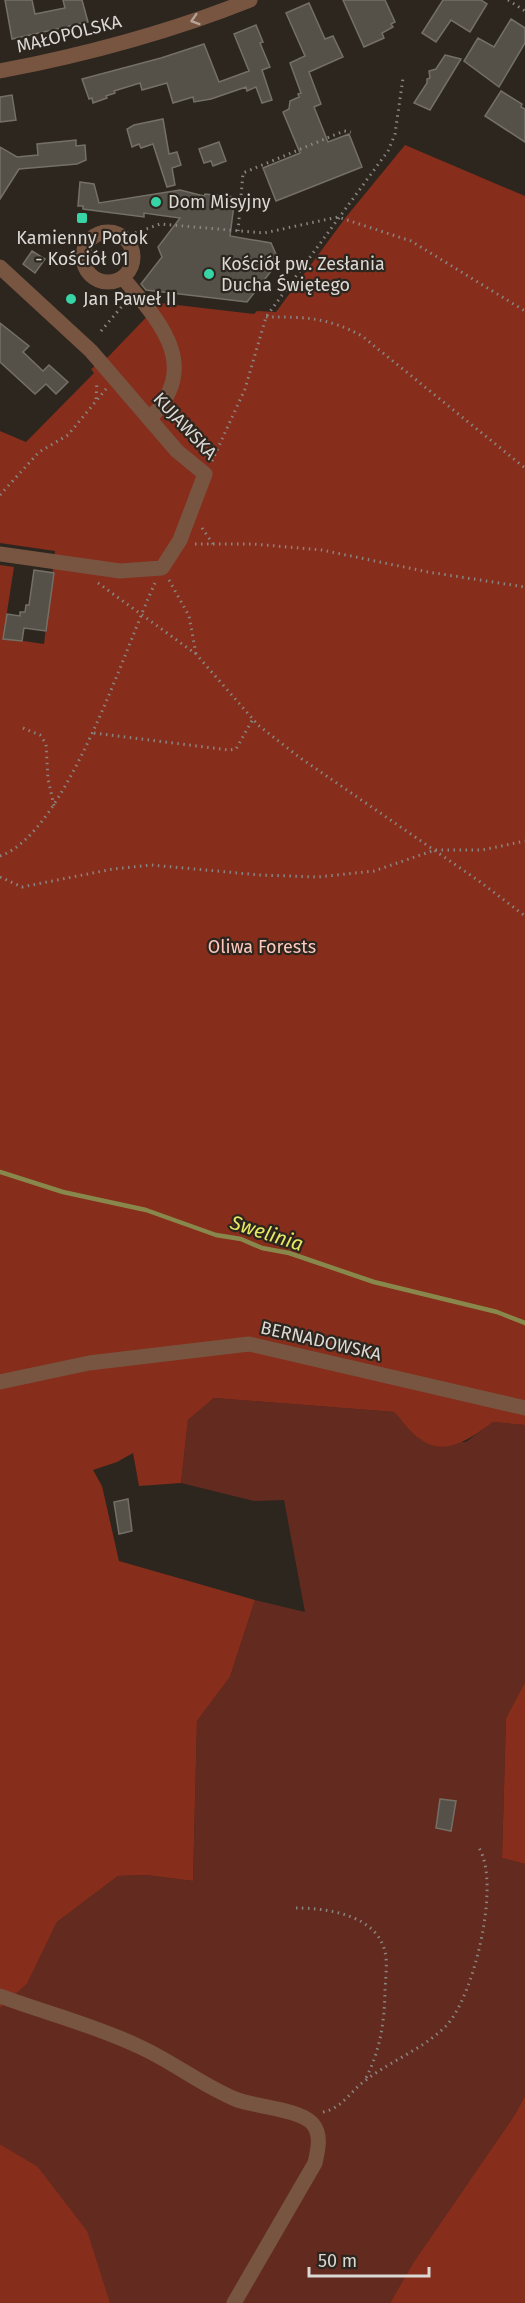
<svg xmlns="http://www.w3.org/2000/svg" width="525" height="2303" font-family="'Fira Sans',sans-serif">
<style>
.green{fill:#632b1f}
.forest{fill:#862d1b}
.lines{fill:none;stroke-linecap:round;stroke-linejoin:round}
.stream{stroke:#89884c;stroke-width:4.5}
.building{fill:#555148;stroke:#747067;stroke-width:1.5}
.path{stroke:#8a8580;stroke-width:3;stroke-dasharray:1.5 4.5;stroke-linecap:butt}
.minor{stroke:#785540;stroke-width:15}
.oneway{stroke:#b4a499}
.poi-dot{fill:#37d4a6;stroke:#2c261f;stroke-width:2}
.labels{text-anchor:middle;stroke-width:4.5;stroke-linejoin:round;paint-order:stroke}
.street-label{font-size:18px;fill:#dcd8d4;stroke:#2c261f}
.poi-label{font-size:18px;fill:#dcd8d4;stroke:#2c261f;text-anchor:start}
.park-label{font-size:18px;fill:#fec9bd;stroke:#2c261f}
.water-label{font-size:20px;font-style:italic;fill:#e6e962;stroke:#2c261f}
</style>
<rect width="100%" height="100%" fill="#2c261f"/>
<!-- green -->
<path class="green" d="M214 1398 394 1412 421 1440 466 1442 493 1422 525 1425V1682L506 1718 502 1858 525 1864V2096L514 2116 413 2263 390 2303H110L37 2166 0 2144V2008L27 1984 57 1922 118 1876 146 1875 193 1881 197 1721 230 1677 255 1600 305 1612 284 1500 254 1501 181 1483 188 1420Z"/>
<!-- forest -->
<path class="forest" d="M405 145 525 196V1425L493 1422C473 1437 445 1458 420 1439 410 1432 402 1420 394 1412L214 1398 188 1420 181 1483 139 1486 133 1453 117 1462 93 1470 102 1486 119 1561 255 1600 230 1677 197 1721 193 1881 146 1875 118 1876 57 1922 27 1984 0 2008V565L14 567 3 638 44 644 55 551 0 543V431L26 442 94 373 91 369 108 357 160 303 254 314 257 311 276 312 346 217Z
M525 1682V1864L502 1858 506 1718Z
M525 2096V2303H390L413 2263 514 2116Z
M0 2144 37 2166 87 2231 110 2303H0Z"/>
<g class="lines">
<!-- stream -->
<path class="stream" d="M0 1172 63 1192 146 1210 216 1235 241 1239 262 1248 289 1253 374 1282 497 1312 525 1323"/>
</g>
<!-- building -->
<path class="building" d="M5 0H32L35 14 65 8 63 0H82L88 22 12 39Z
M343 0H385L395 22 391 24 393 27 382 33 384 38 364 47Z
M443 0H481L487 4 470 32 451 20 436 42 422 33Z
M309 3 325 39 333 36 343 57 309 72 321 104 314 107 328 142 349 134 362 167 276 201 263 168 300 153 283 112 289 109 290 101 299 97 298 94 301 93 290 63 305 56 286 13Z
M511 19 525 28V43L499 87 464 61 478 38 494 47Z
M256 25 263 42 260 43 270 67 262 70 272 100 262 103 256 87 247 91 246 87 211 99 194 102 193 97 173 103 167 83 142 90 140 83 114 91 115 93 106 96 107 98 93 103 92 98 89 99 82 79 161 58 204 44 219 82 249 71 234 34Z
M445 55 461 59 430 110 414 103 427 83V79L430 78 429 71 436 69Z
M501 91 522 104 521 107 525 109V142L485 116Z
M12 95 16 120 0 122V97Z
M163 119 169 154 177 152 181 165 172 168 175 185 167 187 153 144 141 148 139 144 132 147 127 129 134 125Z
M76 140V146L85 145 86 160 77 164 19 169 0 199V147L17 157 38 155 37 144Z
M219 142 226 161 213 166 211 161 204 163 199 149Z
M80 182 94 184 99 203 180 190 204 196 205 194 235 197 230 236 271 243 279 261 247 302 146 290 141 284 162 257 158 247 180 218 144 213V217L83 209V206H78Z
M32 251 45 259 35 273 23 264Z
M0 323 29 346 23 352 43 371 49 365 68 382 56 394 46 384 35 394 0 362Z
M34 570 54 573 46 631 24 628 22 641 3 639 7 614 20 616V612H25L26 605H29Z
M128 1499 132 1531 119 1534 114 1502Z
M440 1799 456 1801 451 1831 436 1828Z"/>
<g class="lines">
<!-- path -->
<path class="path" d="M508 0 525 11
M238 231 243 173 344 131 351 132
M124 237 160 224 264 233 338 217 411 241 525 311
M266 317C305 317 327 317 362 336L525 468
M101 331 123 305
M96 399 97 382
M212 461 245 389 266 317 388 151 395 134 403 78
M0 495 39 452 68 435 106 389
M202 528 213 544
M195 544H253L322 550 428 572 525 587
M169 580 189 616 196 654
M98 583 196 654 258 725 299 757 479 881 525 916
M23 728 40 735 46 744 48 779 54 806
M94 733 229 750 236 749 253 719
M0 856C67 833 125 647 155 583
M0 877 22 887 113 869 151 865 260 875 318 877 374 871 435 850H482L525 841
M296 1908C327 1908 377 1915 385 1952 388 1964 385 1981 385 1993 384 2025 380 2050 366 2078
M323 2112C343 2108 351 2090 366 2080 392 2060 423 2049 446 2026 474 1997 501 1883 479 1848"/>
<!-- minor -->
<path class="minor" d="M0 71C84 55 170 32 250 0
M83 257a25 25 0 1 1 50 0a25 25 0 1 1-50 0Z
M0 267 91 351 177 451 205 474 180 540 162 568 120 571 0 554
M123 278C160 322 202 366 150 418
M0 1382 89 1363 249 1344 525 1408
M0 1996C46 2013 94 2025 138 2046 172 2061 201 2085 235 2099 255 2107 299 2109 312 2123 322 2134 318 2150 315 2163L234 2303"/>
</g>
<!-- one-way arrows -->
<defs><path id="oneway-chevron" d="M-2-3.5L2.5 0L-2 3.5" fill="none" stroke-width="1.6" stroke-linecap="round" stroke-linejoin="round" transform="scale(1.5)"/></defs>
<use class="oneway" href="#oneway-chevron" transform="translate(195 20) rotate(163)"/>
<!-- markers -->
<g class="poi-dot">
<circle cx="156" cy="202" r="6"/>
<rect x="76" y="212" width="12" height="12" rx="3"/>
<circle cx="209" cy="274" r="6"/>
<circle cx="71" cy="299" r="6"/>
</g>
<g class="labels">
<!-- street labels -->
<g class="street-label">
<text transform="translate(69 34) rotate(-14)" y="6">MAŁOPOLSKA</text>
<text transform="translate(185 426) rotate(47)" y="6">KUJAWSKA</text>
<text transform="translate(321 1341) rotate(13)" y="6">BERNADOWSKA</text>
</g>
<!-- poi labels -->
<g class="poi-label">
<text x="168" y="208">Dom Misyjny</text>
<text x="82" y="244" text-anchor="middle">Kamienny Potok<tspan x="82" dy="21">- Kościół 01</tspan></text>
<text x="221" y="270">Kościół pw. Zesłania<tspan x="221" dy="21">Ducha Świętego</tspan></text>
<text x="83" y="305">Jan Paweł II</text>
</g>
<!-- park labels -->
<g class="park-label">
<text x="262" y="953">Oliwa Forests</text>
</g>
<!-- water labels -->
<g class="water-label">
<text transform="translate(267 1233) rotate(18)" y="7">Swelinia</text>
</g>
</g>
<!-- scale -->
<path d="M309 2267v9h120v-9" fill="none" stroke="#dcd8d4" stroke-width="3"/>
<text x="318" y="2267" font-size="18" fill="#dcd8d4" stroke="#2c261f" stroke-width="4.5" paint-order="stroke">50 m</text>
</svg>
